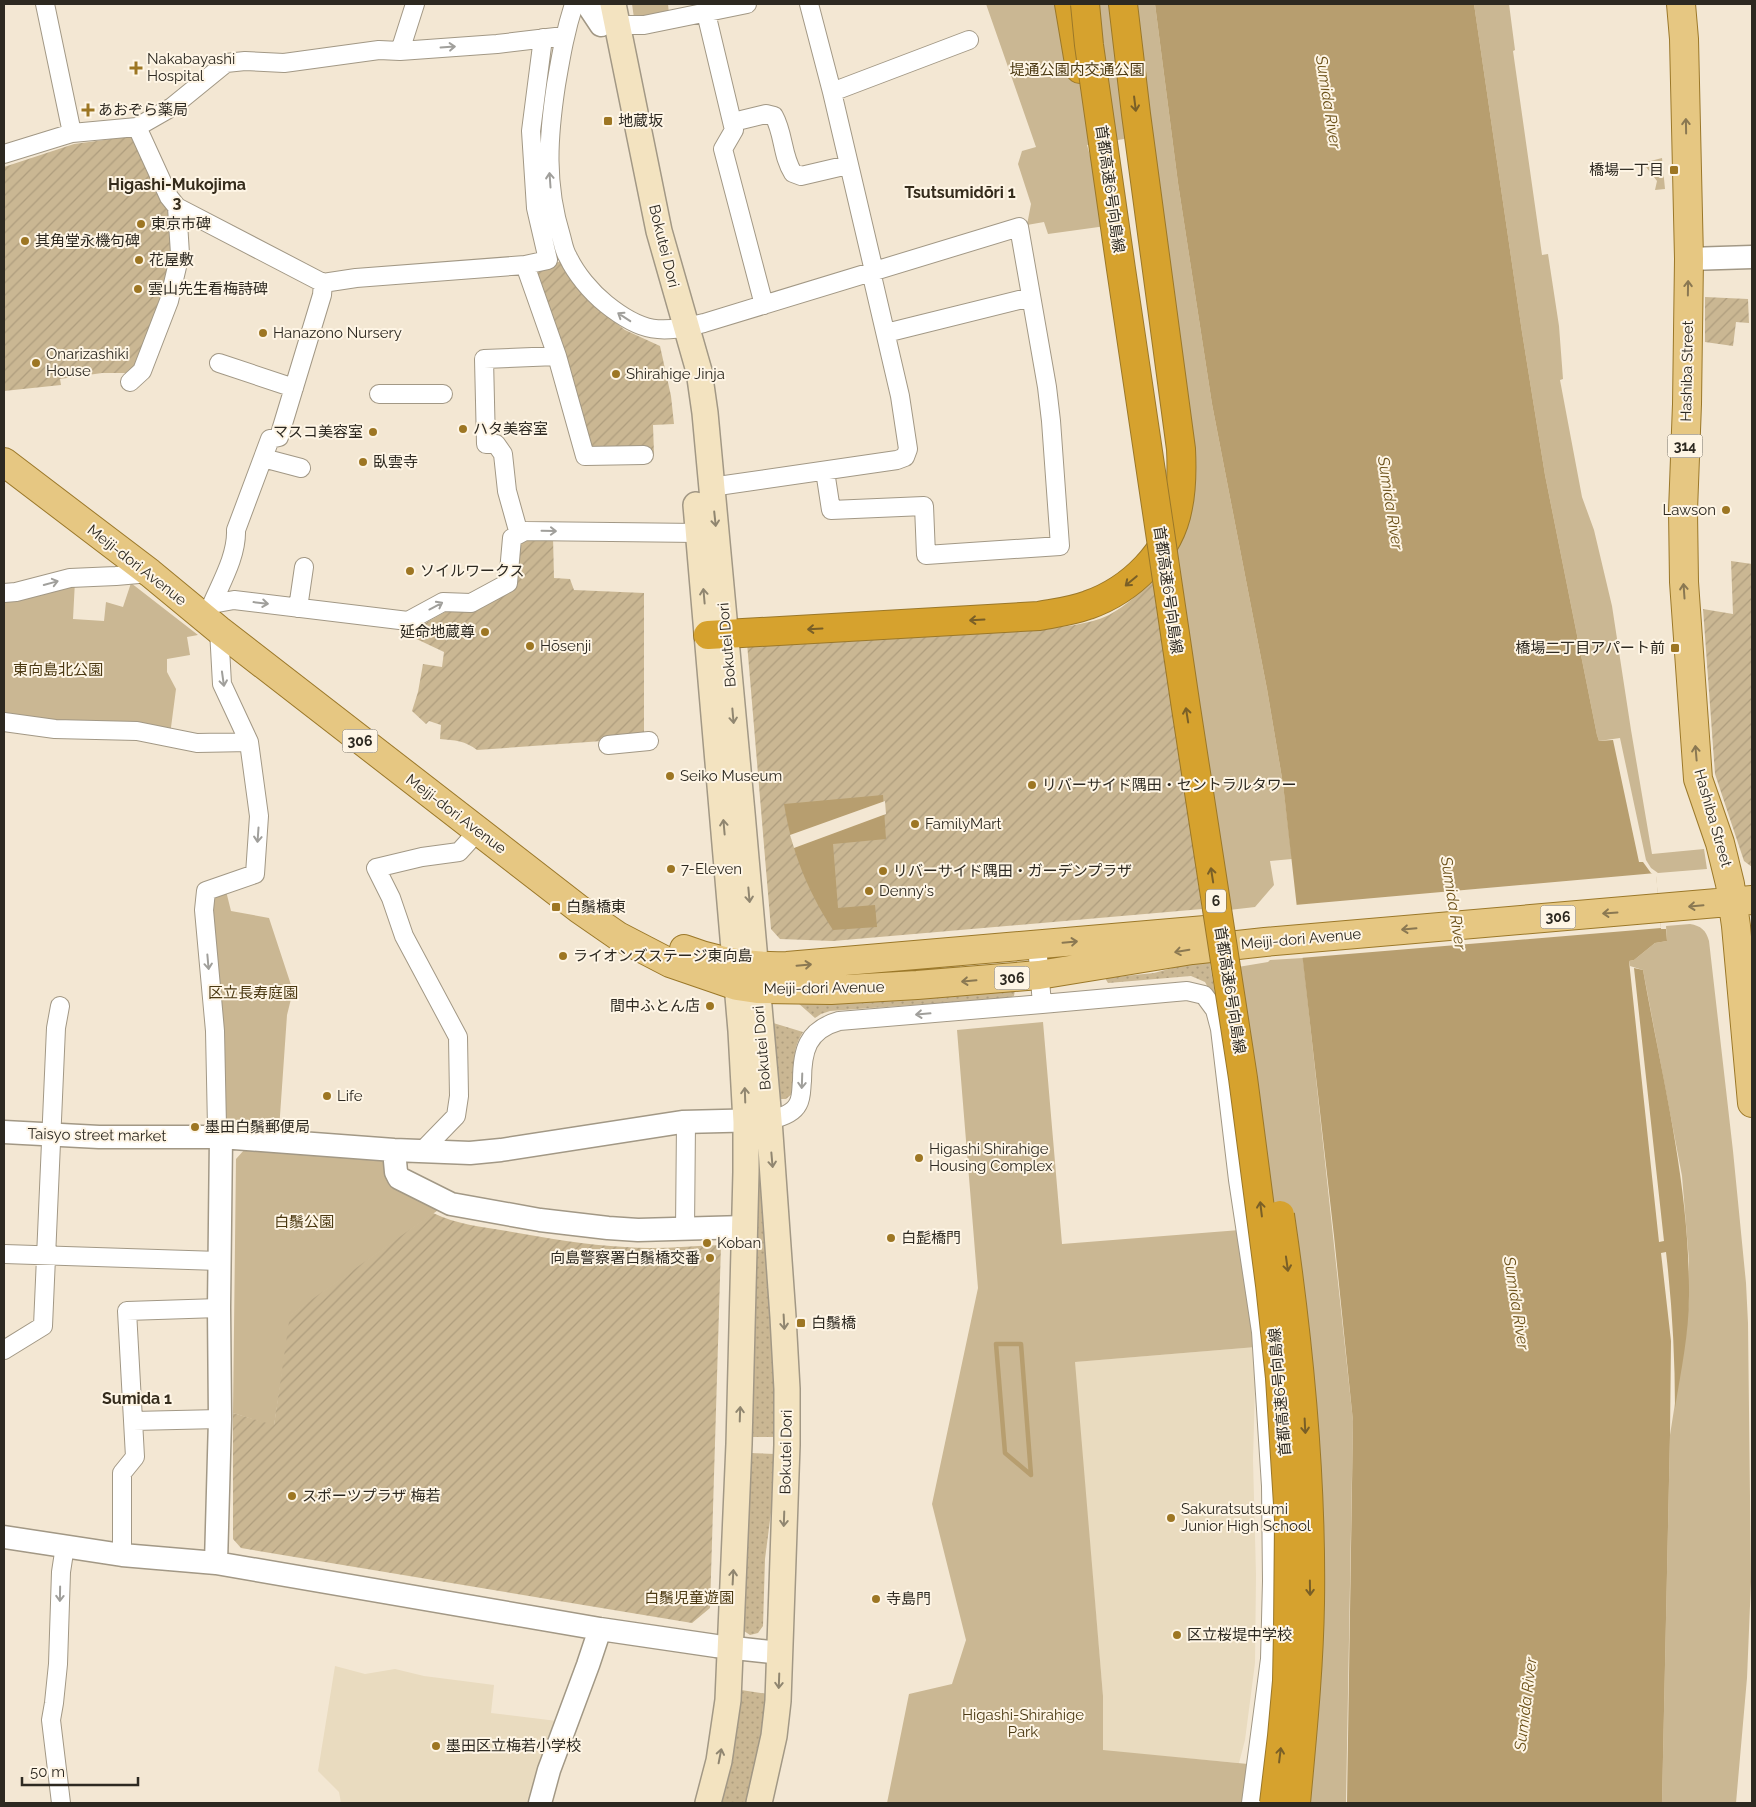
<svg xmlns="http://www.w3.org/2000/svg" width="1756" height="1807" font-family="Raleway,'Noto Sans JP',sans-serif">
<style>
.built{fill:#e9dbbf}
.grass{fill:url(#grass-dots)}
.park{fill:#cab793}
.garden{fill:url(#garden-furrows)}
.water{fill:#b79e6f}
.pier{fill:#f3e7d3}
.lines{fill:none;stroke-linecap:round;stroke-linejoin:round}
.stream{stroke:#b79e6f;stroke-width:4.5}
.minor-casing{stroke:#a29885;stroke-width:20}
.tertiary-casing{stroke:#a29885;stroke-width:25}
.secondary-casing{stroke:#a29885;stroke-width:28}
.primary-casing{stroke:#9b7829;stroke-width:30}
.motorway-casing{stroke:#9b7829;stroke-width:30}
.minor{stroke:#fff;stroke-width:18}
.tertiary{stroke:#fff;stroke-width:22}
.secondary{stroke:#f3e3c0;stroke-width:25}
.primary{stroke:#e6c782;stroke-width:28}
.motorway{stroke:#d6a22e;stroke-width:28}
.motorway-bridge-casing{stroke:#9b7829;stroke-width:30;stroke-linecap:butt}
.motorway-bridge{stroke:#d6a22e;stroke-width:28}
.oneway{stroke:#a09f9b}
.oneway2{stroke:#795f27}
.oneway3{stroke:#8a7852}
.oneway4{stroke:#908670}
.poi-dot{fill:#9d7623;stroke:#fef5e5;stroke-width:2}
.labels{text-anchor:middle;stroke-width:4;stroke-linejoin:round;paint-order:stroke}
.shield{fill:#fef5e5;stroke:#6c665c;stroke-width:1}
.shield-label{font-size:14px;font-weight:bold;fill:#2d2921}
.poi-label{font-size:15px;fill:#2d2921;stroke:#fef5e5;text-anchor:start}
.park-label{font-size:15px;fill:#4b3912;stroke:#fef5e5}
.street-label{font-size:15px;fill:#2d2921;stroke:#fef5e5}
.water-label{font-size:16px;font-style:italic;fill:#6c5119;stroke:#fef5e5}
.neighbourhood-label{font-size:16px;font-weight:bold;fill:#352c1c;stroke:#fef5e5}
</style>
<defs>
<pattern id="grass-dots" width="8" height="8" patternUnits="userSpaceOnUse" patternTransform="scale(1.25)"><rect width="8" height="8" fill="#cab793"/><path d="M2 2h.1M6 6h.1" fill="none" stroke="#ae9d7e" stroke-width="1.8" stroke-linecap="round"/></pattern>
<pattern id="garden-furrows" width="10" height="10" patternUnits="userSpaceOnUse" patternTransform="scale(1.25)"><rect width="10" height="10" fill="#cab793"/><path d="M-1 1l2-2M0 10L10 0M9 11l2-2" fill="none" stroke="#ae9d7e"/></pattern>
</defs>
<rect width="100%" height="100%" fill="#f3e7d3"/>
<!-- built -->
<path class="built" d="M1256 1347 1253 1460 1256 1575 1255 1663 1245 1740 1239 1763 1103 1751V1696L1074 1362Z
M335 1666 365 1674 395 1669 424 1676 494 1685 491 1713 557 1721 533 1803H341L339 1792 318 1771Z"/>
<!-- grass -->
<path class="grass" d="M1209 958 1215 994 1213 997 1205 982 1191 976 1108 983 1105 978 1154 973Z
M890 966H960L961 969 795 977Z
M1015 990 1014 996 1009 998 830 1011 821 1014 815 1018 798 1003Z
M770 1022 803 1032C789 1053 797 1070 793 1093L786 1099H779Z
M763 1173 778 1437H752L756 1174Z
M749 1453 775 1454 774 1489 765 1559 763 1626 758 1633 750 1635 744 1631 743 1627Z
M741 1690 768 1694 762 1742 748 1803H719Z"/>
<!-- park -->
<path class="park" d="M632 4H668L669 14 634 18Z
M986 4H1155L1178 183 1212 404 1267 689 1283 784 1292 859 1270 861 1274 885 1255 907 1203 913 1176 732 1175 574 1159 336 1130 138 1087 145 1103 202 1106 226 1048 234 1044 222 1027 225 1031 204 1018 164 1022 151 1036 147Z
M1474 4H1509L1515 50 1513 51 1542 255 1548 254 1559 326 1563 379 1560 380 1582 497 1594 530 1612 606 1631 730 1652 854 1704 849 1707 869 1658 873 1651 868 1646 860 1620 738 1599 741 1597 735 1545 475 1522 332Z
M1662 158 1665 189 1655 190 1657 181 1643 163Z
M75 581 73 619 104 621 106 602 123 607 131 583 198 635 187 637 190 655 167 659V672L176 689 170 735 4 716V599Z
M226 891 231 911 269 918 293 991 287 1015 279 1130 225 1129 208 905 213 896Z
M1690 924C1701 926 1706 930 1709 941L1733 1151 1746 1283 1748 1323 1751 1582 1747 1678 1736 1803H1662L1670 1435 1686 1333 1689 1297V1261L1682 1176 1643 970 1630 966 1629 961 1634 960 1655 943 1667 941 1666 926Z
M1303 958 1353 1421 1346 1803H1288L1238 967 1268 962 1270 960Z
M1043 1022 1062 1244 1240 1230 1256 1347 1075 1362 1103 1696V1750L1248 1764 1243 1803H887L909 1694 952 1684 966 1640 932 1504 978 1288 957 1030Z
M245 1149 378 1159 384 1162 386 1167 441 1208 291 1315 274 1426 233 1413 236 1159Z"/>
<!-- garden -->
<path class="garden" d="M134 136 168 205 176 255 138 367 130 373H102L60 379 61 385 4 391V167L74 144Z
M563 261 589 302 625 330 660 346 671 396 674 424 653 425 654 454 593 452 532 268Z
M1705 297 1748 299 1749 323 1736 322 1733 346 1705 342Z
M529 536 553 537 554 578 570 579 574 590 644 593V738L477 750C466 741 454 740 440 739L441 725 429 721 426 724 412 711 418 692 423 664 442 667 444 652 406 634 445 612 477 610 491 599 516 587 519 545Z
M1731 561 1752 564V867L1744 861 1715 774 1703 609 1733 614Z
M1155 578 1202 909 833 941 780 939 771 929 747 643 1037 630C1060 627 1088 625 1109 615 1126 606 1142 591 1155 578Z
M433 1213C456 1224 482 1227 507 1231 546 1238 586 1245 625 1247 657 1250 689 1246 721 1245L710 1608 692 1623 241 1548 233 1539V1413L274 1425 290 1315Z"/>
<!-- water -->
<path class="water" d="M1155 4H1474L1522 332 1545 475 1597 735 1599 741 1613 740 1639 862H1643L1651 873 1656 876 1661 929H1666L1667 941 1655 943 1634 960 1629 961 1659 1242 1664 1241 1634 968 1643 970C1662 1078 1690 1185 1689 1296 1689 1333 1681 1371 1675 1408 1675 1356 1672 1304 1666 1252L1661 1253 1671 1341 1670 1435 1662 1803H1347L1353 1421 1334 1236 1283 784 1267 689 1212 404 1178 183Z
M883 795 886 839 833 844 838 908 875 905 877 927 833 930C806 888 792 852 784 804Z"/>
<!-- pier -->
<path class="pier" d="M885 801 886 814 794 848 790 835Z
M1656 873 1661 928 1300 958 1295 905Z"/>
<g class="lines">
<!-- stream -->
<path class="stream" d="M996 1344H1021L1031 1475 1005 1453Z"/>
<!-- minor casing -->
<g class="minor-casing">
<path id="minor" d="M45 4 72 133
M574 4C565 32 561 56 556 85 548 138 545 184 561 236 563 243 564 251 568 257 576 274 591 292 606 304 642 333 661 334 704 323L1019 227 1047 387 1051 421 1060 546 926 555 924 506 831 510 825 471
M706 13 734 130 723 149 764 305
M607 25H644L747 4
M400 51 415 4
M832 92 969 40
M733 122 766 114 774 116C784 134 782 156 793 173L801 176 848 165
M137 127 169 197 177 207 323 283 322 295 279 437 270 439 236 530C237 555 222 581 212 604
M4 154 72 133 137 127 172 107 226 63 245 61 284 63 379 50 400 51 497 44 564 36
M525 265 557 356
M323 283 356 278 525 265 548 260 536 208 531 131 543 38
M886 333 1031 297
M219 363 294 388
M130 382 142 371 169 301 180 254 177 207
M379 394H443
M263 458 301 468
M711 487 897 460 905 457 908 449 900 396 873 280 874 271 832 92 809 4
M519 534 507 491 503 454 496 444H486L484 359 557 356 585 456 644 455
M4 593 16 592 70 578 116 576 150 573
M212 604 234 600 408 621 443 602 471 603 508 583 512 538 525 531 698 533
M298 608 304 567
M219 630 222 684 249 742 259 816 255 874 206 891 204 910 215 1031 217 1127 221 1137
M4 722 55 729 137 731 197 743 249 742
M608 745 649 741
M1037 945 1042 1004 1187 991 1204 995 1215 1010 1220 1029 1238 1180 1261 1332 1271 1486 1272 1581 1270 1659 1251 1803
M769 1120C779 1118 793 1114 798 1104 802 1097 801 1088 802 1081 802 1051 807 1030 839 1021L1042 1004
M422 1151 456 1116 459 1096 458 1037 404 936 391 898 376 868 422 857 459 852 478 831
M685 1230 686 1122
M4 1254 219 1261
M4 1350 43 1326 56 1028 60 1006
M133 1421 220 1419
M122 1555V1473L135 1457 127 1311 219 1308
M61 1803 51 1720 54 1703 58 1664 61 1572 65 1546"/>
</g>
<!-- tertiary casing -->
<g class="tertiary-casing">
<path id="tertiary" d="M587 4 601 25
M1689 259 1752 257
M4 1132 99 1137H221L394 1150 470 1153 501 1150 682 1122 763 1120
M394 1150 396 1172 399 1178 451 1204 540 1220 608 1228 638 1230 745 1227
M4 1537 122 1555 216 1563 600 1629 716 1646 780 1653
M216 1563 220 1419 219 1308 221 1137
M540 1803 549 1770 588 1665 600 1629"/>
</g>
<!-- secondary casing -->
<g class="secondary-casing">
<path id="secondary" d="M613 4 659 231 699 371 705 413 742 813 769 1120 783 1317 787 1389V1445L778 1701 774 1736 759 1803
M696 505 741 1031 746 1122V1172L739 1444 728 1700 719 1761 708 1803"/>
</g>
<!-- primary casing -->
<g class="primary-casing">
<path id="primary" d="M1681 4 1684 39 1689 259 1687 404 1683 511 1684 582 1698 779 1720 843 1730 884 1736 926 1752 1103
M4 462 150 573 219 630 579 909 618 936 670 963 737 986 757 989 831 990 917 985 1039 975 1192 950 1265 942 1752 900
M684 949C717 962 752 967 787 966L1217 929"/>
</g>
<!-- motorway casing -->
<g class="motorway-casing">
<path id="motorway" d="M1069 4 1080 69
M708 635 1039 616C1055 613 1072 611 1088 605 1131 590 1170 552 1178 507 1182 488 1182 469 1181 449L1136 114 1123 4"/>
</g>
<!-- minor -->
<use href="#minor" class="minor"/>
<!-- tertiary -->
<use href="#tertiary" class="tertiary"/>
<!-- secondary -->
<use href="#secondary" class="secondary"/>
<!-- primary -->
<use href="#primary" class="primary"/>
<!-- motorway -->
<use href="#motorway" class="motorway"/>
<!-- motorway-bridge casing -->
<g class="motorway-bridge-casing">
<path id="motorway-bridge" d="M1085 4 1089 45 1121 269 1186 708 1243 1078 1270 1285 1280 1378 1289 1520 1288 1631 1287 1681 1282 1736 1274 1803
M1280 1215C1299 1344 1312 1473 1310 1603 1309 1670 1302 1737 1296 1803"/>
</g>
<!-- motorway-bridge -->
<use href="#motorway-bridge" class="motorway-bridge"/>
</g>
<!-- one-way arrows -->
<defs><path id="oneway-shaft" d="M-6 0H5M1.5-3L5.5 0L1.5 3" fill="none" stroke-width="1.6" stroke-linecap="round" stroke-linejoin="round" transform="scale(1.25)"/></defs>
<g class="oneway">
<use href="#oneway-shaft" transform="translate(448 47) rotate(-4)"/>
<use href="#oneway-shaft" transform="translate(550 180) rotate(-94)"/>
<use href="#oneway-shaft" transform="translate(624 317) rotate(-147)"/>
<use href="#oneway-shaft" transform="translate(549 531) rotate(1)"/>
<use href="#oneway-shaft" transform="translate(51 583) rotate(-15)"/>
<use href="#oneway-shaft" transform="translate(261 603) rotate(7)"/>
<use href="#oneway-shaft" transform="translate(436 606) rotate(-28)"/>
<use href="#oneway-shaft" transform="translate(223 679) rotate(82)"/>
<use href="#oneway-shaft" transform="translate(258 835) rotate(94)"/>
<use href="#oneway-shaft" transform="translate(208 962) rotate(85)"/>
<use href="#oneway-shaft" transform="translate(923 1014) rotate(175)"/>
<use href="#oneway-shaft" transform="translate(802 1081) rotate(92)"/>
<use href="#oneway-shaft" transform="translate(60 1594) rotate(91)"/>
</g>
<g class="oneway2">
<use href="#oneway-shaft" transform="translate(1135 104) rotate(83)"/>
<use href="#oneway-shaft" transform="translate(1131 581) rotate(140)"/>
<use href="#oneway-shaft" transform="translate(977 620) rotate(177)"/>
<use href="#oneway-shaft" transform="translate(815 629) rotate(177)"/>
<use href="#oneway-shaft" transform="translate(1187 715) rotate(-99)"/>
<use href="#oneway-shaft" transform="translate(1212 875) rotate(-99)"/>
<use href="#oneway-shaft" transform="translate(1261 1209) rotate(-97)"/>
<use href="#oneway-shaft" transform="translate(1287 1264) rotate(82)"/>
<use href="#oneway-shaft" transform="translate(1305 1426) rotate(87)"/>
<use href="#oneway-shaft" transform="translate(1310 1588) rotate(89)"/>
<use href="#oneway-shaft" transform="translate(1280 1755) rotate(-83)"/>
</g>
<g class="oneway3">
<use href="#oneway-shaft" transform="translate(1686 126) rotate(-91)"/>
<use href="#oneway-shaft" transform="translate(1688 288) rotate(-89)"/>
<use href="#oneway-shaft" transform="translate(1684 591) rotate(-94)"/>
<use href="#oneway-shaft" transform="translate(1696 753) rotate(-95)"/>
<use href="#oneway-shaft" transform="translate(1696 906) rotate(175)"/>
<use href="#oneway-shaft" transform="translate(1610 913) rotate(176)"/>
<use href="#oneway-shaft" transform="translate(1409 929) rotate(175)"/>
<use href="#oneway-shaft" transform="translate(1070 942) rotate(-5)"/>
<use href="#oneway-shaft" transform="translate(1182 951) rotate(170)"/>
<use href="#oneway-shaft" transform="translate(804 965) rotate(-5)"/>
<use href="#oneway-shaft" transform="translate(969 981) rotate(175)"/>
</g>
<g class="oneway4">
<use href="#oneway-shaft" transform="translate(715 519) rotate(84)"/>
<use href="#oneway-shaft" transform="translate(704 596) rotate(-95)"/>
<use href="#oneway-shaft" transform="translate(733 716) rotate(85)"/>
<use href="#oneway-shaft" transform="translate(724 827) rotate(-95)"/>
<use href="#oneway-shaft" transform="translate(749 895) rotate(85)"/>
<use href="#oneway-shaft" transform="translate(745 1095) rotate(-92)"/>
<use href="#oneway-shaft" transform="translate(772 1160) rotate(85)"/>
<use href="#oneway-shaft" transform="translate(784 1322) rotate(87)"/>
<use href="#oneway-shaft" transform="translate(740 1414) rotate(-88)"/>
<use href="#oneway-shaft" transform="translate(784 1519) rotate(92)"/>
<use href="#oneway-shaft" transform="translate(733 1577) rotate(-87)"/>
<use href="#oneway-shaft" transform="translate(779 1681) rotate(92)"/>
<use href="#oneway-shaft" transform="translate(720 1756) rotate(-79)"/>
</g>
<!-- markers -->
<g class="poi-dot">
<path d="M133.5 60.5h5v5h5v5h-5v5h-5v-5h-5v-5h5z"/>
<path d="M85.5 102.5h5v5h5v5h-5v5h-5v-5h-5v-5h5z"/>
<rect x="603" y="116" width="10" height="10" rx="2.5"/>
<rect x="1669" y="165" width="10" height="10" rx="2.5"/>
<circle cx="141" cy="224" r="5"/>
<circle cx="25" cy="241" r="5"/>
<circle cx="139" cy="260" r="5"/>
<circle cx="138" cy="289" r="5"/>
<circle cx="263" cy="333" r="5"/>
<circle cx="36" cy="363" r="5"/>
<circle cx="616" cy="374" r="5"/>
<circle cx="463" cy="429" r="5"/>
<circle cx="373" cy="432" r="5"/>
<circle cx="363" cy="462" r="5"/>
<circle cx="1726" cy="510" r="5"/>
<circle cx="410" cy="571" r="5"/>
<circle cx="485" cy="632" r="5"/>
<circle cx="530" cy="646" r="5"/>
<rect x="1670" y="643" width="10" height="10" rx="2.5"/>
<circle cx="670" cy="776" r="5"/>
<circle cx="1032" cy="785" r="5"/>
<circle cx="915" cy="824" r="5"/>
<circle cx="671" cy="869" r="5"/>
<circle cx="883" cy="871" r="5"/>
<circle cx="869" cy="891" r="5"/>
<rect x="551" y="902" width="10" height="10" rx="2.5"/>
<circle cx="563" cy="956" r="5"/>
<circle cx="710" cy="1006" r="5"/>
<circle cx="327" cy="1096" r="5"/>
<circle cx="195" cy="1127" r="5"/>
<circle cx="919" cy="1158" r="5"/>
<circle cx="891" cy="1238" r="5"/>
<circle cx="707" cy="1243" r="5"/>
<circle cx="710" cy="1258" r="5"/>
<rect x="796" y="1318" width="10" height="10" rx="2.5"/>
<circle cx="292" cy="1496" r="5"/>
<circle cx="1171" cy="1518" r="5"/>
<circle cx="876" cy="1599" r="5"/>
<circle cx="1177" cy="1635" r="5"/>
<circle cx="436" cy="1746" r="5"/>
</g>
<g class="labels">
<!-- shield labels -->
<g class="shield">
<rect x="1667.5" y="434.5" width="35" height="23" rx="4"/>
<rect x="342.5" y="729.5" width="35" height="23" rx="4"/>
<rect x="1206" y="889.5" width="20" height="23" rx="4"/>
<rect x="1540.5" y="905.5" width="35" height="23" rx="4"/>
<rect x="994.5" y="966.5" width="35" height="23" rx="4"/>
</g>
<g class="shield-label">
<text x="1685" y="451">314</text>
<text x="360" y="746">306</text>
<text x="1216" y="906">6</text>
<text x="1558" y="922">306</text>
<text x="1012" y="983">306</text>
</g>
<!-- poi labels -->
<g class="poi-label">
<text x="147" y="64">Nakabayashi<tspan x="147" dy="17">Hospital</tspan></text>
<text x="98" y="115">あおぞら薬局</text>
<text x="618" y="126">地蔵坂</text>
<text x="1664" y="175" text-anchor="end">橋場一丁目</text>
<text x="151" y="229">東京市碑</text>
<text x="35" y="246">其角堂永機句碑</text>
<text x="149" y="265">花屋敷</text>
<text x="148" y="294">雲山先生看梅詩碑</text>
<text x="273" y="338">Hanazono Nursery</text>
<text x="46" y="359">Onarizashiki<tspan x="46" dy="17">House</tspan></text>
<text x="626" y="379">Shirahige Jinja</text>
<text x="473" y="434">ハタ美容室</text>
<text x="363" y="437" text-anchor="end">マスコ美容室</text>
<text x="373" y="467">臥雲寺</text>
<text x="1716" y="515" text-anchor="end">Lawson</text>
<text x="420" y="576">ソイルワークス</text>
<text x="475" y="637" text-anchor="end">延命地蔵尊</text>
<text x="540" y="651">Hōsenji</text>
<text x="1665" y="653" text-anchor="end">橋場二丁目アパート前</text>
<text x="680" y="781">Seiko Museum</text>
<text x="1042" y="790">リバーサイド隅田・セントラルタワー</text>
<text x="925" y="829">FamilyMart</text>
<text x="681" y="874">7-Eleven</text>
<text x="893" y="876">リバーサイド隅田・ガーデンプラザ</text>
<text x="879" y="896">Denny's</text>
<text x="566" y="912">白鬚橋東</text>
<text x="573" y="961">ライオンズステージ東向島</text>
<text x="700" y="1011" text-anchor="end">間中ふとん店</text>
<text x="337" y="1101">Life</text>
<text x="205" y="1132">墨田白鬚郵便局</text>
<text x="929" y="1154">Higashi Shirahige<tspan x="929" dy="17">Housing Complex</tspan></text>
<text x="901" y="1243">白髭橋門</text>
<text x="717" y="1248">Koban</text>
<text x="700" y="1263" text-anchor="end">向島警察署白鬚橋交番</text>
<text x="811" y="1328">白鬚橋</text>
<text x="302" y="1501">スポーツプラザ 梅若</text>
<text x="1181" y="1514">Sakuratsutsumi<tspan x="1181" dy="17">Junior High School</tspan></text>
<text x="886" y="1604">寺島門</text>
<text x="1187" y="1640">区立桜堤中学校</text>
<text x="446" y="1751">墨田区立梅若小学校</text>
</g>
<!-- park labels -->
<g class="park-label">
<text x="1077" y="75">堤通公園内交通公園</text>
<text x="58" y="675">東向島北公園</text>
<text x="253" y="998">区立長寿庭園</text>
<text x="304" y="1227">白鬚公園</text>
<text x="689" y="1603">白鬚児童遊園</text>
<text x="1023" y="1720">Higashi-Shirahige<tspan x="1023" dy="17">Park</tspan></text>
</g>
<!-- street labels -->
<g class="street-label">
<text transform="translate(1110 189) rotate(82)" y="5">首都高速6号向島線</text>
<text transform="translate(664 246) rotate(76)" y="5">Bokutei Dori</text>
<text transform="translate(1687 371) rotate(-89)" y="5">Hashiba Street</text>
<text transform="translate(137 565) rotate(38)" y="5">Meiji-dori Avenue</text>
<text transform="translate(1168 590) rotate(82)" y="5">首都高速6号向島線</text>
<text transform="translate(727 645) rotate(-95)" y="5">Bokutei Dori</text>
<text transform="translate(456 814) rotate(37)" y="5">Meiji-dori Avenue</text>
<text transform="translate(1713 818) rotate(74)" y="5">Hashiba Street</text>
<text transform="translate(1301 939) rotate(-5)" y="5">Meiji-dori Avenue</text>
<text transform="translate(824 988) rotate(-1)" y="5">Meiji-dori Avenue</text>
<text transform="translate(1230 990) rotate(81)" y="5">首都高速6号向島線</text>
<text transform="translate(762 1048) rotate(-95)" y="5">Bokutei Dori</text>
<text transform="translate(97 1135) rotate(1)" y="5">Taisyo street market</text>
<text transform="translate(1280 1392) rotate(-95)" y="5">首都高速6号向島線</text>
<text transform="translate(786 1452) rotate(-89)" y="5">Bokutei Dori</text>
</g>
<!-- water labels -->
<g class="water-label">
<text transform="translate(1329 102) rotate(81)" y="6">Sumida River</text>
<text transform="translate(1391 503) rotate(81)" y="6">Sumida River</text>
<text transform="translate(1454 903) rotate(81)" y="6">Sumida River</text>
<text transform="translate(1517 1303) rotate(81)" y="6">Sumida River</text>
<text transform="translate(1525 1704) rotate(-83)" y="6">Sumida River</text>
</g>
<!-- neighbourhood labels -->
<g class="neighbourhood-label">
<text x="177" y="190">Higashi-Mukojima<tspan x="177" dy="18">3</tspan></text>
<text x="960" y="198">Tsutsumidōri 1</text>
<text x="137" y="1404">Sumida 1</text>
</g>
</g>
<!-- border -->
<rect width="1756" height="1807" fill="none" stroke="#2d2921" stroke-width="10"/>
<!-- scale -->
<path d="M22 1777v8h116v-8" fill="none" stroke="#2d2921" stroke-width="2.5"/>
<text x="30" y="1777" font-size="15" fill="#2d2921" stroke="#fef5e5" stroke-width="4" paint-order="stroke">50 m</text>
</svg>
